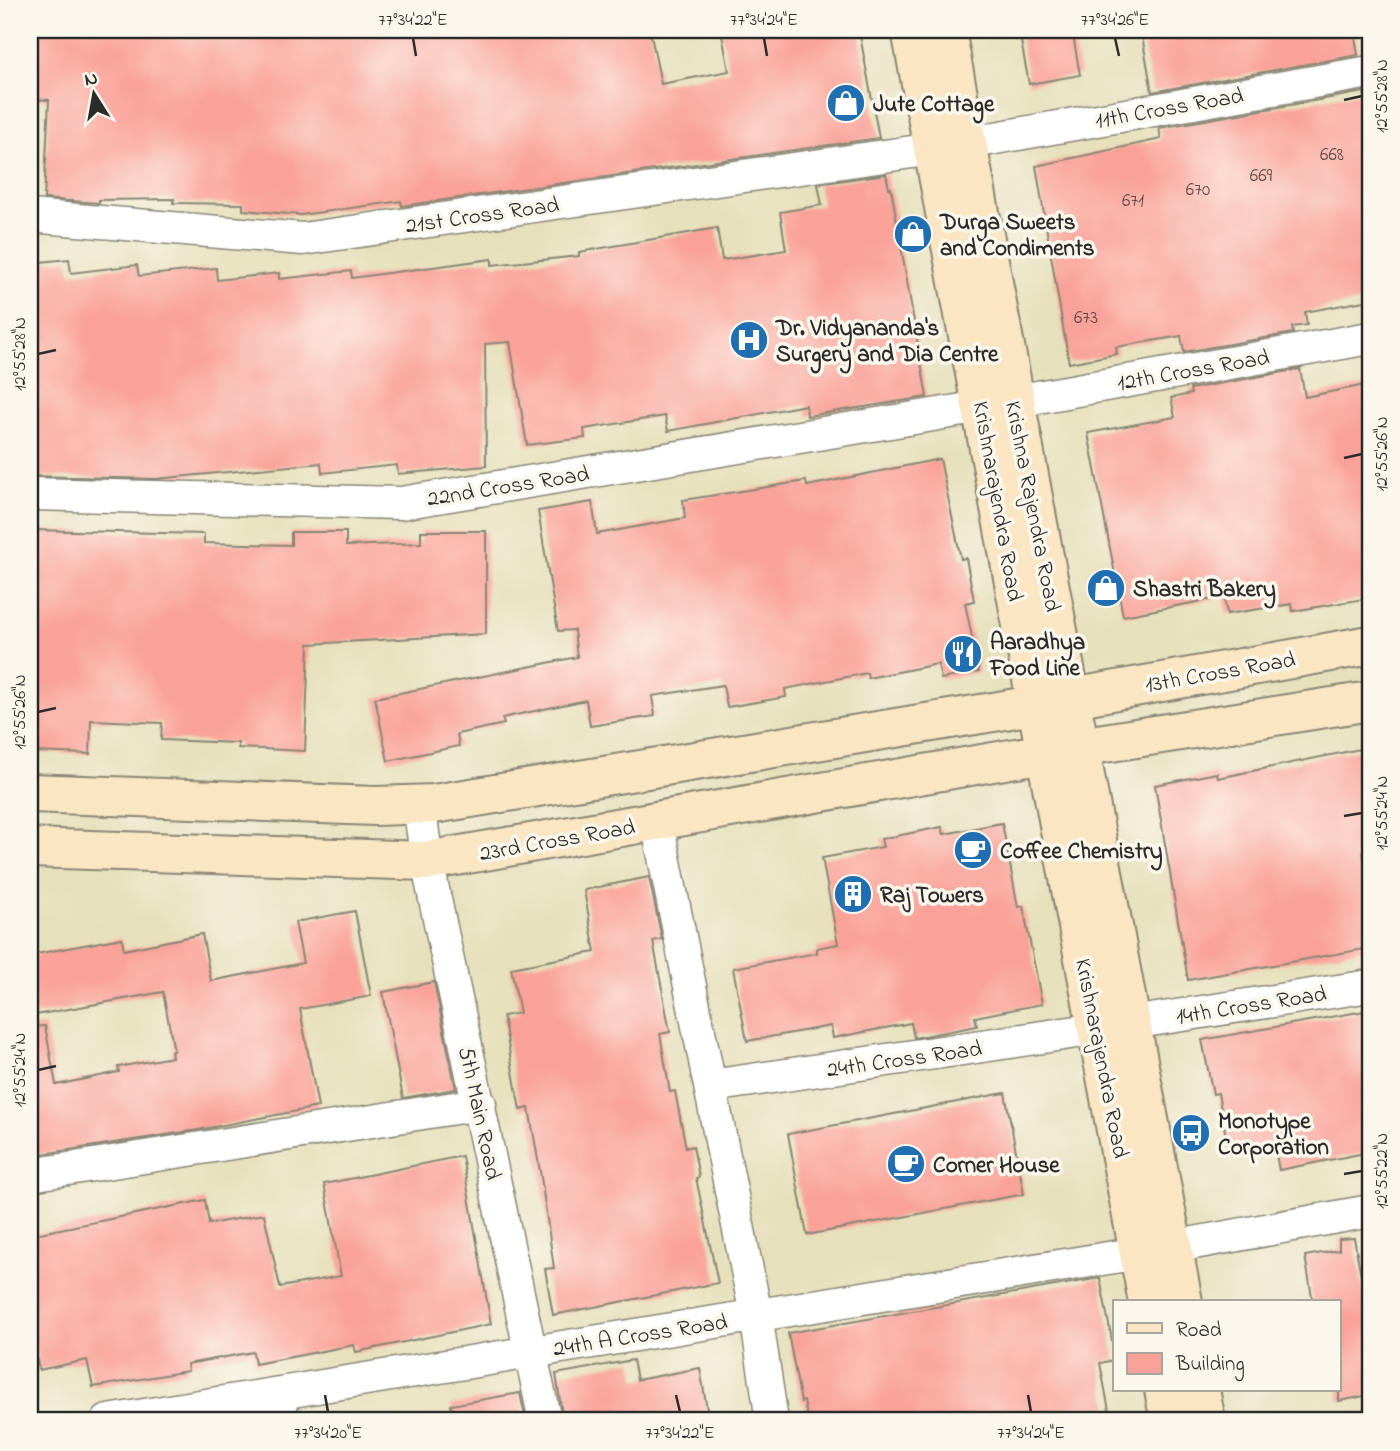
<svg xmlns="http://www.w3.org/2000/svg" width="1400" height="1451" font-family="'Indie Flower',sans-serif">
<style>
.building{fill:#faa299}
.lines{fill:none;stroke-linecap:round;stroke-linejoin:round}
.minor-casing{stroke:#888674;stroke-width:35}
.secondary-casing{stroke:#888674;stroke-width:42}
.minor{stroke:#fff;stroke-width:32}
.secondary{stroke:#fbe6c4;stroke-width:38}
.ticks{fill:none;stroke:#2b2b2b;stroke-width:2.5}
.labels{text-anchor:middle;stroke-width:7;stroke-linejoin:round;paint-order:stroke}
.number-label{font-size:19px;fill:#5f4946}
.poi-label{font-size:23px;font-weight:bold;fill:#2b2b2b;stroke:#fbf7ec;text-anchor:start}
.street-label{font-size:23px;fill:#2b2b2b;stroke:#fbf7ec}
.neatline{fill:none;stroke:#2b2b2b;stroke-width:2.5}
.ticks-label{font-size:18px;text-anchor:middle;fill:#2b2b2b}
</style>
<rect width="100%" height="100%" fill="#fbf7ec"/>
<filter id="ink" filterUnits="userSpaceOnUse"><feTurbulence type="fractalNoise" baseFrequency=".0143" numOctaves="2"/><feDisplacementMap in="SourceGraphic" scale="14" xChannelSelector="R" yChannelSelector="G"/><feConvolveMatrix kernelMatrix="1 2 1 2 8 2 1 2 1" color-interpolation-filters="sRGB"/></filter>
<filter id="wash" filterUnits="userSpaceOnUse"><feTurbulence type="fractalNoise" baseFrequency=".00686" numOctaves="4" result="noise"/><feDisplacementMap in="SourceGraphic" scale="28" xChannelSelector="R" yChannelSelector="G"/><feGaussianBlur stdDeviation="1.57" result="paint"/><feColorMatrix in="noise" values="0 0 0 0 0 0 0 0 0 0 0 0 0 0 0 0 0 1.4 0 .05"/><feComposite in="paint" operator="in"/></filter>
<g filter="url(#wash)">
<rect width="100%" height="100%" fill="#e6e0bc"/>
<g id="blocks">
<!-- building -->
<path class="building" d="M30 30H650L661 84 729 71 721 30H859L879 138 402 206 401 201 301 215 243 210V204L173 203 174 199 99 200V203L44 199 49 100 30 99Z
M1019 30H1072L1080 75 1029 84Z
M1141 30H1354L1358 55 1152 92Z
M1364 92 1367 105H1370V300L1305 312 1307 325 1292 327 1293 333 1184 352 1181 336 1116 347 1117 354 1069 363 1036 166 1161 139 1159 128Z
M886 174 889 188H891L927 397 807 416 806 405 668 431 665 416 584 429 585 438 527 445 510 342 485 344 486 466 398 474 397 465 322 473 321 463 156 479 30 476V263L69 259 71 273 137 265 139 276 216 268 217 280 279 273V279L351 271 352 278 492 259V265L579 256V252L717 228 722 260 786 250 780 212 822 205 818 184Z
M1300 369 1305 397 1370 384V598L1293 611 1292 604 1227 614 1224 597 1123 616 1088 433 1175 417 1171 398 1191 394 1190 389Z
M940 459 961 559 966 558 974 601 965 603 979 672 941 679 938 664 868 678 867 673 785 689 786 697 727 707 723 685 652 696 655 716 590 726 586 700 502 718 504 724 457 734 459 746 388 761 375 698 577 657 574 630 558 631 538 511 592 502 597 534 685 518 683 500 806 481 807 486Z
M30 530 204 534V543L291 545V532H346V546L421 543V531H486V634L309 644 305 751 238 748V743L161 740 162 723 91 720 90 754 30 752 33 636H30Z
M1370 747V850L1363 852 1370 893V948L1188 980 1155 785 1217 773 1218 778Z
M1002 823 1018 907 1023 906 1042 1004 975 1017 977 1026 914 1038 911 1023 833 1038 831 1026 747 1041 733 968 817 953V948L838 944 822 858 883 847 881 839 942 827 944 834Z
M649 877 662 939 653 941 670 1032 660 1034 670 1092 675 1091 686 1148 693 1146 699 1177 696 1178 718 1283 553 1315 545 1269 554 1268 541 1177 529 1108 520 1110 503 1016 520 1013 511 968 595 952 584 890Z
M355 911 371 996 300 1009 318 1107 198 1130 30 1156V1027L45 1026 56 1085 119 1072 118 1067 172 1057 171 1051H174L163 992 30 1016V955L122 938 124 950 202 934 211 981 303 963 295 922Z
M434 982 456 1089 403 1098 383 992Z
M1370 1010V1152L1279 1170 1274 1144 1229 1153 1218 1093 1213 1094 1202 1040Z
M1005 1093 1024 1194 807 1235 788 1134Z
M462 1156 491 1324 356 1352 354 1345 255 1364 253 1352 187 1364 188 1371 93 1387 87 1360 39 1370 30 1324V1235L205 1200 209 1224 264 1214 280 1287 341 1276 324 1184Z
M1354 1238 1370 1324V1395L1339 1401V1302H1313L1305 1256 1339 1250V1239Z
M1100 1278 1115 1356V1360L1100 1363 1111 1421H808L804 1401 801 1402 788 1333Z
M633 1360 637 1380 700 1368 709 1421H563L556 1374Z
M520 1393 526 1421H452L451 1405Z"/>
</g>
</g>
<g filter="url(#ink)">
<use href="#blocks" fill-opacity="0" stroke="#888674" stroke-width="2"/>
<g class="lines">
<!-- minor casing -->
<g class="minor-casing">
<path id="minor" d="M967 143 1370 72
M30 216 303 239 933 149
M1015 401 1370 338
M30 494 401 503 981 407
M419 805 427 861 545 1421
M657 822 756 1315 772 1421
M1131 1023 1370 986
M711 1086 1097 1029
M30 1175 480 1104
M278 1394 283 1421
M108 1421 1139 1253 1370 1211"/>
</g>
<!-- secondary casing -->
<g class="secondary-casing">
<path id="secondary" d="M911 30 1148 1302
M946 30 1183 1302
M30 793 375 806 434 804 999 711 1370 645
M30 848 427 861 1079 747 1370 701
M1164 1390 1170 1421
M1200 1390 1206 1421"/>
</g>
<!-- minor -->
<use href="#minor" class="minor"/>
<!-- secondary -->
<use href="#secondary" class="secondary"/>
</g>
</g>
<!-- ticks -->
<path class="ticks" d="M413 38 416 56M764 38 767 56M1115 38 1119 56M1344 100 1362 96M38 354 56 350M1344 458 1362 454M38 712 56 708M1344 816 1362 813M38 1070 56 1066M1344 1174 1362 1171M325 1395 328 1412M676 1395 680 1412M1028 1395 1031 1412"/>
<!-- icons -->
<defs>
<g id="shop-disc" transform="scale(2.0125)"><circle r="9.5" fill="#1f6fb2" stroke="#fbf7ec"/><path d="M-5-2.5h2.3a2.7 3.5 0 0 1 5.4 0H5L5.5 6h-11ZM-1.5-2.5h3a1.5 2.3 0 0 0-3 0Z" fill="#fff"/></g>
<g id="hospital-disc" transform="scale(2.0125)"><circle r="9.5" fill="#1f6fb2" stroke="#fbf7ec"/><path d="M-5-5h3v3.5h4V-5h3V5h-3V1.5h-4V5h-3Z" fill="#fff"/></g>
<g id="restaurant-disc" transform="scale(2.0125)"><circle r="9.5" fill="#1f6fb2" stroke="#fbf7ec"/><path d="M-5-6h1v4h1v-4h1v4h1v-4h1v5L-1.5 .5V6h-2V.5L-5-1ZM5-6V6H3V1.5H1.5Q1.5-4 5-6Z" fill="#fff"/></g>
<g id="cafe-disc" transform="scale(2.0125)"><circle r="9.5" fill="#1f6fb2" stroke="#fbf7ec"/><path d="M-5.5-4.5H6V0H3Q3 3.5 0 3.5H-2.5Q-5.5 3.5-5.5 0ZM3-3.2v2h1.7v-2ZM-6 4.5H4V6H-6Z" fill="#fff"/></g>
<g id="building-disc" transform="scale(2.0125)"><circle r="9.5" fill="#1f6fb2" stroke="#fbf7ec"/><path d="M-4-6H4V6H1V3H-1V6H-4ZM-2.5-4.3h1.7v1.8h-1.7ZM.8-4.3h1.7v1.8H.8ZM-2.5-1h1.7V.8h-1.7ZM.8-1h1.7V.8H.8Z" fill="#fff"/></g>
<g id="bus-disc" transform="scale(2.0125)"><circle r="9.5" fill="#1f6fb2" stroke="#fbf7ec"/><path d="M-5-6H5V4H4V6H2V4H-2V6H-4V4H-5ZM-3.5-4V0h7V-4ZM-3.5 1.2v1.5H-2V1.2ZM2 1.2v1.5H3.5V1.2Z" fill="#fff"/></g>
</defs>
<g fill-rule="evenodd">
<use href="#shop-disc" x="846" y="103"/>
<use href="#shop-disc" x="913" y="234"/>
<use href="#hospital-disc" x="749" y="340"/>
<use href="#shop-disc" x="1106" y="588"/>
<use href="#restaurant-disc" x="963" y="654"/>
<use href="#cafe-disc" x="973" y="850"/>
<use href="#building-disc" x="853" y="894"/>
<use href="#bus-disc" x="1191" y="1133"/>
<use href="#cafe-disc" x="906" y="1164"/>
</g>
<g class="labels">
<!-- number labels -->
<g class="number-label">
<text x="1332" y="160">668</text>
<text x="1261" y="181">669</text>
<text x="1198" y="195">670</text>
<text x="1133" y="206">671</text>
<text x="1086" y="323">673</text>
</g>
<!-- poi labels -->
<g class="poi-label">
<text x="873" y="111">Jute Cottage</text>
<text x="940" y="229">Durga Sweets<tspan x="940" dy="26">and Condiments</tspan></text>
<text x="776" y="335">Dr. Vidyananda's<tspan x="776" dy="26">Surgery and Dia Centre</tspan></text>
<text x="1133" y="596">Shastri Bakery</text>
<text x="990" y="649">Aaradhya<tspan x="990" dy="26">Food Line</tspan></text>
<text x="1000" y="858">Coffee Chemistry</text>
<text x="880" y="902">Raj Towers</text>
<text x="1218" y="1128">Monotype<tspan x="1218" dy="26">Corporation</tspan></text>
<text x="933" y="1172">Corner House</text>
</g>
<!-- street labels -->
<g class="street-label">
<text transform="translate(1169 107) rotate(-10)" y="8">11th Cross Road</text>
<text transform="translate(482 214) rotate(-8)" y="8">21st Cross Road</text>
<text transform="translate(1193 369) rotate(-10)" y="8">12th Cross Road</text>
<text transform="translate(508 485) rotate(-9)" y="8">22nd Cross Road</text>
<text transform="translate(999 501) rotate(80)" y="8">Krishnarajendra Road</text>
<text transform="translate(1034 506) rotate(79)" y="8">Krishna Rajendra Road</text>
<text transform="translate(1220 671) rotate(-10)" y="8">13th Cross Road</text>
<text transform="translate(557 839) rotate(-10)" y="8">23rd Cross Road</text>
<text transform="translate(1251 1004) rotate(-9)" y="8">14th Cross Road</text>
<text transform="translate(904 1058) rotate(-8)" y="8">24th Cross Road</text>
<text transform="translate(1103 1058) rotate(79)" y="8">Krishnarajendra Road</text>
<text transform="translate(481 1113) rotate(78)" y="8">5th Main Road</text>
<text transform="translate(640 1334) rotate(-9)" y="8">24th A Cross Road</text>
</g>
</g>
<!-- margin -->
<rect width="1400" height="1451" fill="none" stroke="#fbf7ec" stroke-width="77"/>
<!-- legend -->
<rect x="1113" y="1300" width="228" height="91" fill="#fbf7ec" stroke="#a8a59f" stroke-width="2"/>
<rect x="1127" y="1323" width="35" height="10" fill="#fbe6c4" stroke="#a8a59f" stroke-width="2"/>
<text x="1176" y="1336" font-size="21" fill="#2b2b2b">Road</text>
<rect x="1127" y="1353" width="35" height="21" fill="#faa299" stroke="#a8a59f" stroke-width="2"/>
<text x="1176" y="1370" font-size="21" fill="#2b2b2b">Building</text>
<!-- north arrow -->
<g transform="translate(94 94) rotate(349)" stroke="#fbf7ec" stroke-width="5" paint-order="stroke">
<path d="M0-5L12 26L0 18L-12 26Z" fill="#2b2b2b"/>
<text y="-10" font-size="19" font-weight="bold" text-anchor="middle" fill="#2b2b2b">N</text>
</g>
<rect x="38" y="38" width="1324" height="1374" class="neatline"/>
<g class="ticks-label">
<text x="413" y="25">77°34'22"E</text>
<text x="764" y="25">77°34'24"E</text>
<text x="1115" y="25">77°34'26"E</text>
<text transform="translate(1381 96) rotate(-90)" y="6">12°55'28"N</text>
<text transform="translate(19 354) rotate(-90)" y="6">12°55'28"N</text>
<text transform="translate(1381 454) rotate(-90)" y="6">12°55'26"N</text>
<text transform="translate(19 712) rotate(-90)" y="6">12°55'26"N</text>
<text transform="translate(1381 813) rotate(-90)" y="6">12°55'24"N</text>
<text transform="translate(19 1070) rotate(-90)" y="6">12°55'24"N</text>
<text transform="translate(1381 1171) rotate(-90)" y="6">12°55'22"N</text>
<text x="328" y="1438">77°34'20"E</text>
<text x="680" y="1438">77°34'22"E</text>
<text x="1031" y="1438">77°34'24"E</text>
</g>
</svg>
